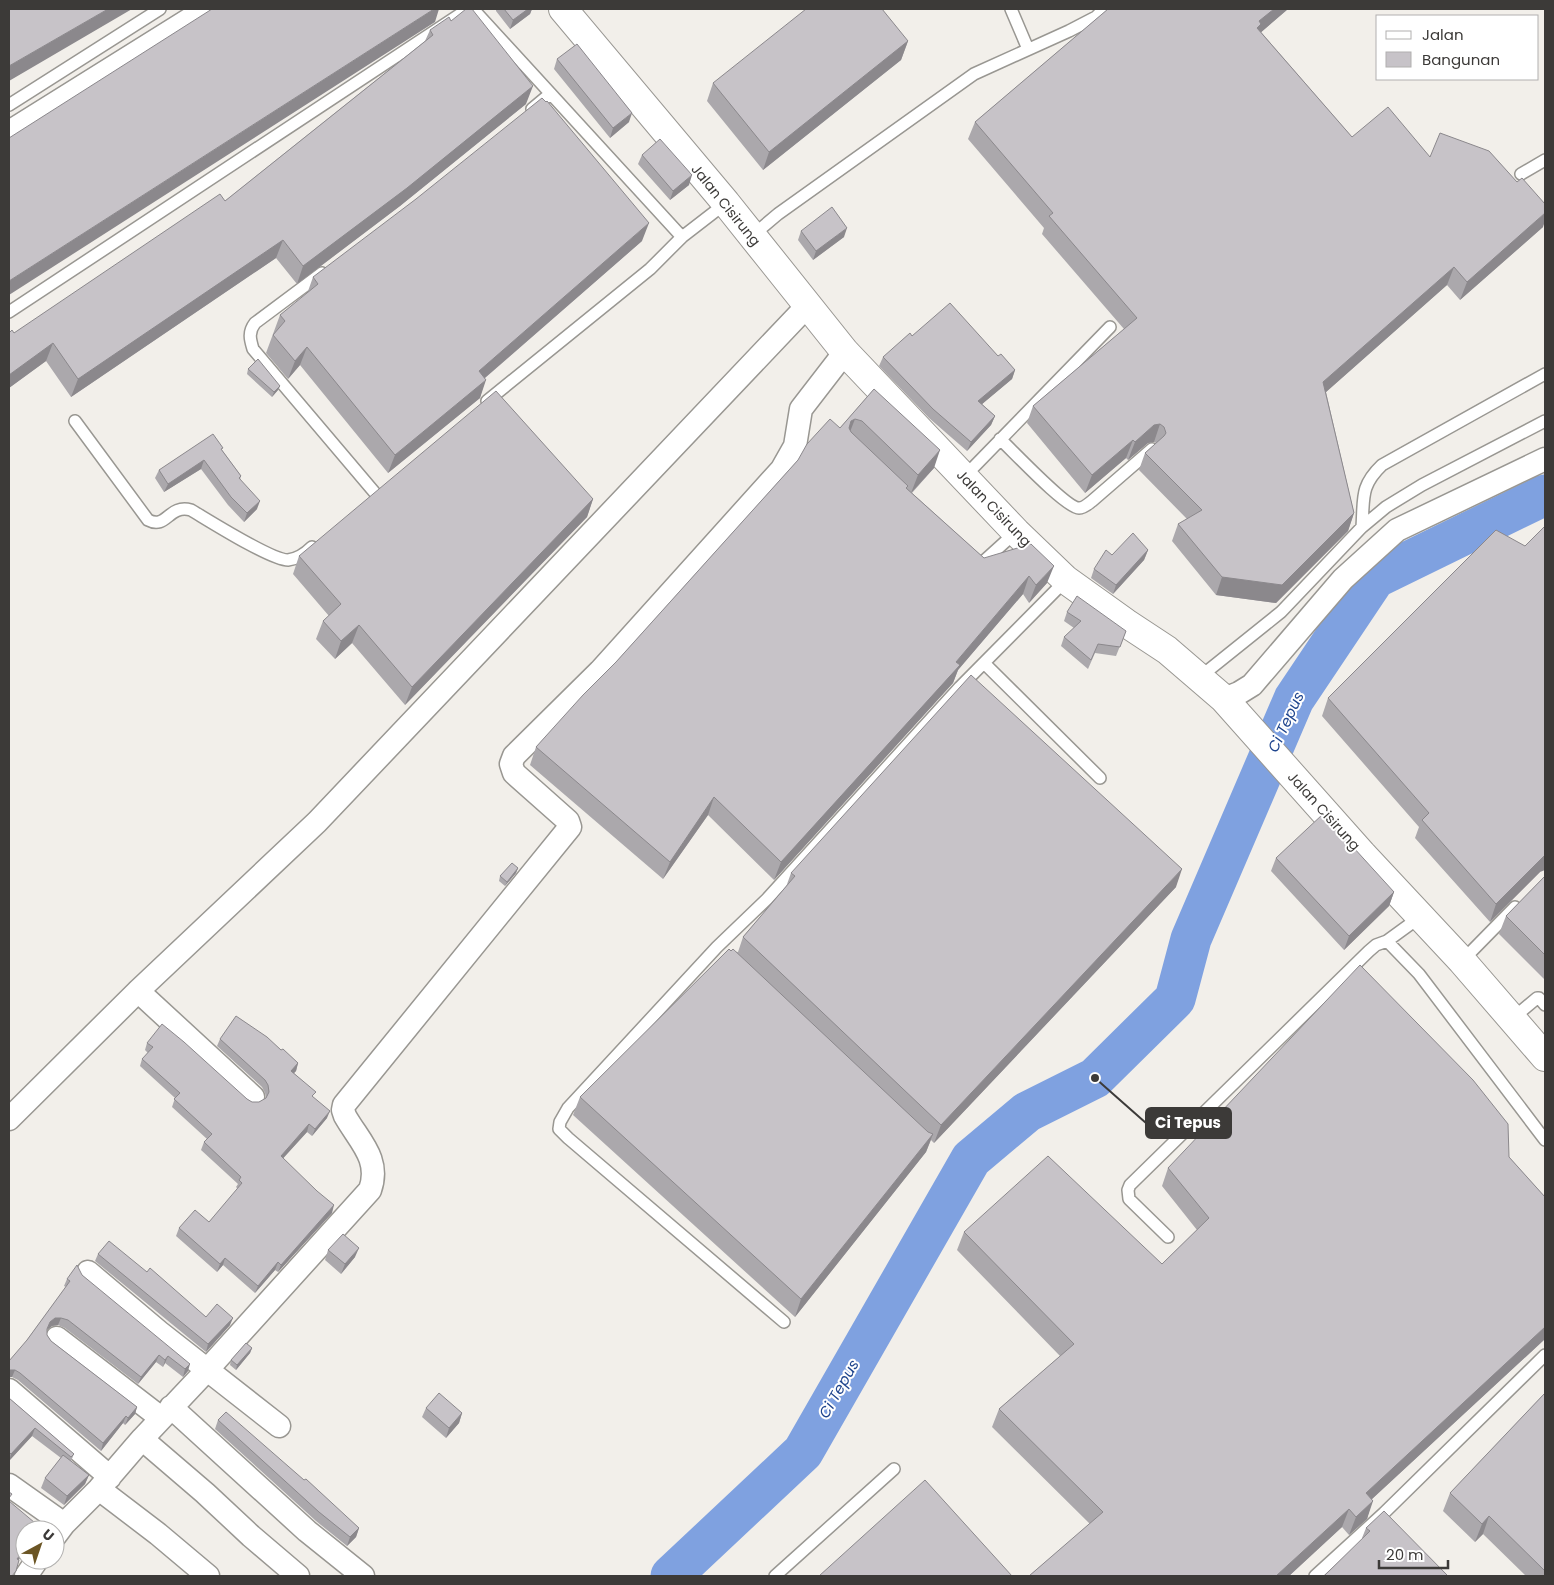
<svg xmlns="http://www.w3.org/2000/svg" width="1554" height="1585" font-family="Poppins,sans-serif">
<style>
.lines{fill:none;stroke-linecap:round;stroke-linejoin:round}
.river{stroke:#7fa1e0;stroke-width:41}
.lane-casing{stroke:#999792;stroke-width:14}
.street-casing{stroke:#999792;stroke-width:25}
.secondary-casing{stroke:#999792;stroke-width:30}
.lane{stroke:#fff;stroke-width:11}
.street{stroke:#fff;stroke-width:22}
.secondary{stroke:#fff;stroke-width:28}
.wall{fill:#aba8ac}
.shaded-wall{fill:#8b888c}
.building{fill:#c7c3c8;stroke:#8b888c}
.labels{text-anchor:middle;stroke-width:4;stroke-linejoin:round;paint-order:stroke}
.street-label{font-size:14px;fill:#3c3a38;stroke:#fff}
.water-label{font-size:15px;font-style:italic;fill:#1e448d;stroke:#fff}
.leader{fill:none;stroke:#3c3a38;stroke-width:2}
.callout-dot{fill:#3c3a38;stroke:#fff;stroke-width:2}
.callout{fill:#3c3a38;stroke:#3c3a38;stroke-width:2}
.callout-label{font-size:15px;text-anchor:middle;font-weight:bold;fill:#fff}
</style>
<rect width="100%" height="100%" fill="#f2efea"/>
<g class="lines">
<!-- river -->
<path class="river" d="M671 1576 803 1452 971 1159 1027 1112 1095 1078 1175 999 1191 939 1294 699 1375 578 1545 495"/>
<!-- lane casing -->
<g class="lane-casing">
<path id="lane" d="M473 9 682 237
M1011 9 1028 49
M9 105 160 9
M532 109 550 94
M1521 174 1545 160
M752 236 778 214 974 74 1069 31 1096 17 1104 9
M322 273 255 323C248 332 250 339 253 349L375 493
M9 312 468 9
M487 401 650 269 682 237 726 203
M75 421 148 520C167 530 168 504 191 510 208 520 271 560 288 560 297 559 306 553 312 547
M1000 439C1013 451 1066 508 1079 508 1084 508 1088 504 1092 501L1152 449
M964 477 1110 327
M1362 527C1364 498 1360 486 1382 465L1545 374
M977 562 984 561 1016 532
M984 663 1100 778
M1200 677 1281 612 1362 527 1386 507 1422 485 1545 421
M1387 941 1420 917
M1462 961 1515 907
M1512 1019 1537 998H1539L1545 1005
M1168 1237 1129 1199 1128 1190 1130 1185 1369 951 1376 945 1387 941 1419 974 1545 1140
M784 1322 568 1138 559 1129 560 1122 568 1108 717 947 767 899 960 687 1066 580
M775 1576 894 1469
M1315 1576 1384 1513 1545 1355"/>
</g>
<!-- street casing -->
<g class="street-casing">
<path id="street" d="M9 132 206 9
M1224 699 1239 693 1252 685 1343 579 1397 530 1545 459
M138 991 253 1097
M9 1119 138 991 317 822 808 305
M88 1272 159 1332 279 1426
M57 1338 161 1418
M9 1390 110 1477
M171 1407 307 1531 363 1576
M142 1439 205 1493 251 1536 298 1576
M9 1485 64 1524
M99 1489 158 1534 208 1576
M55 1536 64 1524 99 1489 142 1439 207 1370 370 1190C381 1159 359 1141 345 1116L343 1110 344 1105 570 827 568 821 514 773 511 764 514 756 600 671 782 469 795 446 801 409 845 352
M26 1576 37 1560"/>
</g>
<!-- secondary casing -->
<g class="secondary-casing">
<path id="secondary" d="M563 9 726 203 845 352 1016 532 1066 580 1126 623 1167 650 1224 699 1362 854 1462 961 1545 1057"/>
</g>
<!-- lane -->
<use href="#lane" class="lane"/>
<!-- street -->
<use href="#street" class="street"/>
<!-- secondary -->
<use href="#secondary" class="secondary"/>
</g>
<!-- wall -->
<path class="wall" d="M496 9H532L530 14 510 29 496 11Z
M1108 9H1288L1261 32 1352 137 1430 157 1543 227 1460 300 1447 285 1326 392 1354 513 1348 531 1276 603 1216 595 1172 541 1178 524 1187 519 1139 470 1145 453 1156 443 1154 442 1148 443 1128 460 1126 458 1085 493 1027 423 1033 406 1124 329 1042 234 1044 228 968 139 975 122Z
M451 21 526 104 400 206 297 284 276 258 71 397 46 361 9 388V333H14L225 201 425 41 430 30Z
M908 41 901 60 763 170 707 101 713 83Z
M557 59 629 122 610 138 554 69Z
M642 155 689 185 670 200 638 164Z
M801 231 844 237 813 260 798 240Z
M642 241 485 378 480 398 388 473 300 365 288 379 266 353 280 315 307 294 313 277Z
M998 356 1015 370 1012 379 982 404 995 416 991 425 967 451 929 418 879 366 883 357Z
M248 369 280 386 278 390 272 397 247 374Z
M874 389 934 468 912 493 984 558 1047 583 1029 603 1023 594 958 670 953 683 774 880 708 815 663 879 530 765 536 747 616 662 798 460 840 428Z
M222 450 241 476 240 480 257 509 244 522 228 505 201 469 164 492 155 478 159 470Z
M593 499 587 517 405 705 352 643 335 659 316 639 323 621 329 616 293 574 299 556Z
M1525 546 1540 872 1490 922 1415 838 1419 827 1322 716 1328 698Z
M1148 550 1144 560 1113 594 1091 578 1094 569 1112 555Z
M1067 612 1126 631 1116 656 1095 653 1088 669 1061 646 1064 637 1074 628 1064 621Z
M1276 858 1394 892 1389 906 1344 950 1271 871Z
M518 868 516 873 505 886 499 881 500 876Z
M791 873 1176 887 934 1143 931 1140 926 1152 795 1317 573 1115 580 1097 731 951 738 952 743 937 786 887Z
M1545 876V980L1499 934 1506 916Z
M220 1039 281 1050 298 1063 296 1071 294 1073 314 1098 327 1118 312 1136 307 1132 283 1158 332 1213 278 1272 275 1270 255 1293 223 1265 217 1272 176 1236 179 1228 209 1222 238 1189 236 1187 238 1184 201 1150 204 1142 207 1139 172 1107 175 1098 140 1066 142 1059 148 1053 145 1050 147 1043 252 1102H259L266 1098 265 1093 262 1087 217 1046Z
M1509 1157 1545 1197V1339L1372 1499 1367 1519 1349 1535 1342 1527 1289 1576H1029L1090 1524 992 1427 999 1409 1060 1356 957 1250 964 1232 1162 1264 1197 1230 1162 1186 1168 1168Z
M328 1250 355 1257 341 1274 325 1260Z
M98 1254 147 1272 206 1317 230 1325 206 1352 95 1261Z
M82 1275 188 1371 183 1377 165 1363 163 1367 156 1362 138 1384 65 1328 58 1325 52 1326 47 1330V1335L51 1341 137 1407 135 1414 125 1425 123 1423 101 1451 18 1380 12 1377H9L27 1340 66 1287 64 1286 67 1279Z
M252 1348 250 1353 236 1370 230 1365 231 1360Z
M1545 1393V1576H1526L1483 1534 1475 1542 1443 1511 1450 1493Z
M9 1398 74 1454 71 1461 89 1475 85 1484 64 1505 41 1488 45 1478 61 1458 32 1436 9 1461Z
M426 1408 462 1413 459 1423 446 1438 422 1417Z
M218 1420 359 1528 356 1537 347 1546 316 1521 215 1429Z
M1366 1528 1448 1576 1362 1538Z"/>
<!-- shaded-wall -->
<path class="shaded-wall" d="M108 9H132L9 81V66Z
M434 9H439L435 22 9 295V281Z
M528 9H532L530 14 510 29 513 20Z
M1274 9H1288L1258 35 1255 42 1259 21Z
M908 41 901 60 763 170 769 152Z
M533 86 526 104 400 206 297 284 303 266Z
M632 113 629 122 610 138 613 128Z
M692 175 689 185 670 200 673 191Z
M1545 213V221L1543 227 1460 300 1467 282Z
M649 223 642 241 472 389 479 371Z
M847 228 844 237 813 260 816 251Z
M283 240 276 258 71 397 78 379Z
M1454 267 1447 285 1317 400 1323 382Z
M53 343 46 361 9 388V375Z
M307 347 300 365 288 379 295 361Z
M1015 370 1012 379 975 410 978 401Z
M486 380 480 398 388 473 395 455Z
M280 386 278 390 272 397 274 392Z
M995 416 991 425 967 451 971 442Z
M855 419 848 437 844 439 851 421Z
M1160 424 1154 442 1148 443 1128 460 1135 442 1154 425Z
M1133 440 1126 458 1085 493 1092 475Z
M940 450 934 468 911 493 918 475Z
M204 460 201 469 164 492 168 484Z
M593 499 587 517 405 705 412 687Z
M260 501 257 509 244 522 247 513Z
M1354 513 1348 531 1276 603 1216 595 1222 577Z
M1148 550 1144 560 1113 594 1116 585Z
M1054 566 1047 583 1029 603 1036 585Z
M1029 576 1023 594 958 670 953 683 774 880 781 862 956 662Z
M359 625 352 643 335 659 341 641Z
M714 797 708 815 663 879 670 862Z
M1545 855V870L1540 872 1490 922 1496 904Z
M518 868 516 873 505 886 507 882Z
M1182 869 1176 887 934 1143 941 1125Z
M1394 892 1389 906 1344 950 1349 936Z
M298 1063 296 1071 289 1078 291 1071Z
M330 1111 327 1118 312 1136 315 1129Z
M309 1124 307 1132 278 1164 281 1156Z
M933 1134 926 1152 795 1317 801 1299Z
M334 1205 332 1213 278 1272 281 1265Z
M359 1248 355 1257 341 1274 345 1264Z
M225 1258 223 1265 217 1272 220 1264Z
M278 1262 275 1270 255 1293 258 1286Z
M55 1318H61L58 1325 52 1326 47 1330 50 1322Z
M233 1318 230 1325 206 1352 208 1344Z
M1545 1327V1339L1359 1511 1366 1493Z
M252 1348 250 1353 236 1370 237 1365Z
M159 1355 156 1362 138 1384 141 1377Z
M168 1356 165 1363 163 1367 165 1360Z
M190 1364 188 1371 183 1377 185 1369Z
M9 1370H15L12 1377H9Z
M137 1407 135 1414 125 1425 128 1418Z
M462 1413 459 1423 446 1438 449 1428Z
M126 1416 123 1423 101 1451 103 1443Z
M35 1428 32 1436 9 1461 11 1454Z
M89 1475 85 1484 64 1505 67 1496Z
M1373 1501 1367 1519 1349 1535 1356 1517Z
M1349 1509 1342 1527 1289 1576H1276Z
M1489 1516 1483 1534 1475 1542 1482 1524Z
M359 1528 356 1537 347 1546 350 1537Z
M25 1548V1552L14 1566 17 1559Z"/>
<!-- building -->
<path class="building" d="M9 9H108L9 66Z
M212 9H434L9 281V138Z
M466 9H472L533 86 407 188 303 266 283 240 78 379 53 343 9 375V333L12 330 14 333 220 194 225 201 433 35 430 30 449 17 451 21Z
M504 9H528L513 20Z
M806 9H882L908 41 769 152 713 83Z
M1108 9H1274L1259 21 1261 24 1257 28 1352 137 1388 107 1430 157 1440 133 1489 151 1517 182 1522 178 1545 204V213L1467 282 1454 267 1323 382 1354 513 1282 585 1222 577 1178 524 1202 510 1145 453 1164 436 1166 433 1164 427 1160 424 1154 425 1135 442 1133 440 1092 475 1033 406 1137 318 1049 216 1053 213 975 122Z
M577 44 632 113 613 128 557 59Z
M542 98 546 102 547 101 649 223 479 371 486 380 395 455 307 347 295 361 273 335 285 321 280 315 318 284 313 277 416 199Z
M660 139 692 175 673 191 642 155Z
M832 207 847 228 816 251 801 231Z
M950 303 998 356 1001 354 1015 370 978 401 995 416 971 442 933 409 883 357 910 333 912 336Z
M258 359 280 386 274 392 248 369Z
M874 389 940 450 918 475 862 421 855 419 851 421 849 428 851 432 908 486 906 488 984 558 1031 544 1054 566 1036 585 1029 576 956 662 960 665 781 862 714 797 670 862 536 747 583 695 616 662 798 460 807 444 830 419 840 428Z
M496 391 593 499 412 687 359 625 341 641 323 621 341 604 299 556Z
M213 434 223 448 221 449 241 476 239 478 260 501 247 513 231 497 204 460 168 484 159 470Z
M1545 526V855L1496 904 1422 820 1429 813 1328 698 1496 530 1525 546Z
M1133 533 1148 550 1116 585 1094 569 1106 550 1112 555Z
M1077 596 1126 631 1120 647 1098 644 1091 660 1064 637 1081 621 1067 612Z
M971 675 1182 869 941 1125 743 937 795 876 791 873Z
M1323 814 1394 892 1349 936 1276 858Z
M512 863 518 868 507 882 500 876Z
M1545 876V955L1506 916Z
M729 949 731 951 733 949 928 1132 933 1134 801 1299 580 1097Z
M1360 965 1473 1080 1508 1124 1509 1157 1545 1197V1327L1366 1493 1373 1501 1356 1517 1349 1509 1276 1576H1029L1103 1512 999 1409 1074 1344 964 1232 1048 1156 1162 1264 1209 1218 1168 1168Z
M236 1016 267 1037 281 1050 283 1049 298 1063 291 1071 316 1092 312 1096 330 1111 315 1129 309 1124 281 1156 317 1191 334 1205 281 1265 278 1262 258 1286 225 1258 220 1264 179 1228 195 1210 209 1222 242 1183 239 1180 241 1177 204 1142 212 1134 174 1099 180 1093 142 1059 153 1047 147 1043 162 1024 184 1042 247 1099 252 1102H259L266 1098 269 1092 268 1085 265 1080 220 1039Z
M343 1234 359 1248 345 1264 328 1250Z
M109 1241 147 1272 150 1268 206 1317 217 1304 233 1318 208 1344 98 1254Z
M77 1265 82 1275 190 1364 185 1369 168 1356 165 1360 159 1355 141 1377 68 1320 61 1318H55L50 1322 47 1329V1335L51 1341 137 1407 128 1418 126 1416 103 1443 20 1373 15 1370H9V1361L27 1340 70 1281 67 1279Z
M246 1343 252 1348 237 1365 231 1360Z
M439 1393 462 1413 449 1428 426 1408Z
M1545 1393V1571L1489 1516 1482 1524 1450 1493Z
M9 1398 74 1454 71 1457 35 1428 11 1454 9 1452Z
M226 1412 304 1480 306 1479 359 1528 350 1537 319 1512 218 1420Z
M63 1455 89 1475 67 1496 45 1478Z
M925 1480 1012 1576H819Z
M9 1492 12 1494 9 1498Z
M9 1501 41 1528 39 1530H25V1548L17 1559 19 1560 16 1571 12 1576H9Z
M1384 1511 1448 1576H1324L1370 1531 1366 1528Z"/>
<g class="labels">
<!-- street labels -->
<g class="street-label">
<text transform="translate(726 205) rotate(51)" y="5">Jalan Cisirung</text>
<text transform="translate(994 508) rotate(46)" y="5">Jalan Cisirung</text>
<text transform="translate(1324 811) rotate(48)" y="5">Jalan Cisirung</text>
</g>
<!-- water labels -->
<g class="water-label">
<text transform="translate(1286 722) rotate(-65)" y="5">Ci Tepus</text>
<text transform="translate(839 1389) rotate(-60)" y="5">Ci Tepus</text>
</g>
</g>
<!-- callouts -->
<path class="leader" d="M1095 1078L1146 1123"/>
<circle class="callout-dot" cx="1095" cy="1078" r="5"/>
<rect class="callout" x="1146" y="1108" width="85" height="30" rx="5"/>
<g class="callout-label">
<text x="1188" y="1128">Ci Tepus</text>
</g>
<!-- border -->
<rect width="1554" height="1585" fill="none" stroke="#3c3a38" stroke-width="20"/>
<!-- legend -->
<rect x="1376" y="15" width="162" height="65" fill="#ffffff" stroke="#b1b0af"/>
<rect x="1386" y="31" width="25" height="8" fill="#ffffff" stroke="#b1b0af"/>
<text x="1422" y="40" font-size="15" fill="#3c3a38">Jalan</text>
<rect x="1386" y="52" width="25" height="15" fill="#c7c3c8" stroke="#b1b0af"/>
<text x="1422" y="65" font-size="15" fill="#3c3a38">Bangunan</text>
<!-- north arrow -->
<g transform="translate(40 1545) rotate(40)"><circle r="24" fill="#ffffff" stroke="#b1b0af"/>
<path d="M0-4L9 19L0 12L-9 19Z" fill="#6b5524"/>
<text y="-8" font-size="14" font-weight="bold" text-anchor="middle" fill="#3c3a38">U</text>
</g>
<!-- scale -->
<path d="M1379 1560v8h69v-8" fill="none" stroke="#3c3a38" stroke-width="2.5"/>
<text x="1386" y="1560" font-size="15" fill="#3c3a38" stroke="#ffffff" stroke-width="4" paint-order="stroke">20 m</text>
</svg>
